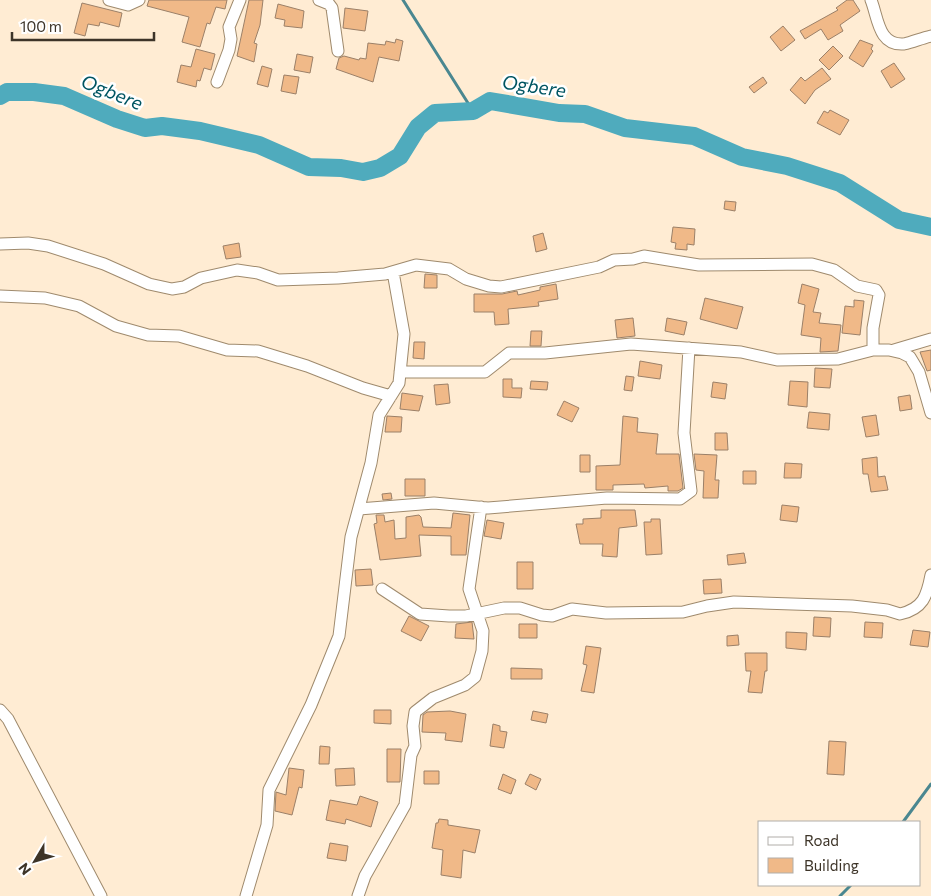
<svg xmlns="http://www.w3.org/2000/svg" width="931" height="896" font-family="Commissioner,sans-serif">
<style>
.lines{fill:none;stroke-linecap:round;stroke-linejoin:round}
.stream{stroke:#4a8790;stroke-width:3}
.river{stroke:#4fabbd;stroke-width:18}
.building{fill:#f0b988;stroke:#9b8068}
.minor-casing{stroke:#9f8a6d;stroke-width:13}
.minor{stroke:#fff;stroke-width:11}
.labels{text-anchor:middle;stroke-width:5;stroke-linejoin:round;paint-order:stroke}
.water-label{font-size:19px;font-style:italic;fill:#005562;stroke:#fff}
</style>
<rect width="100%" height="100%" fill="#ffecd3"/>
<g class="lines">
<!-- stream -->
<path class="stream" d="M403 0 473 111
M903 822 931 784
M840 896 851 885"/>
<!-- river -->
<path class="river" d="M0 96 7 92H34L64 96 117 119 145 128 162 126 200 131 259 145 309 167 341 168 363 172 380 168 400 156 418 127 435 113 473 111 490 101 559 113 585 114 625 128 694 136 742 157 787 166 840 183 899 220 931 227"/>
</g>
<!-- building -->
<path class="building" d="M149 0H227L225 9 216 7 210 24 207 23 200 47 182 42 189 17 147 6Z
M249 0H263L260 25 254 43 257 44 254 62 237 56Z
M847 0H853L860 11 840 25 843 31 828 40 821 29 805 39 800 31 838 10 836 8Z
M82 3 122 13 119 27 100 22 99 26 88 24 85 36 74 33Z
M278 4 304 11 302 28 284 26 285 20 275 18Z
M345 8 368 11 365 31 343 28Z
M783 26 795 40 781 51 770 37Z
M396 39 403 41 399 61 379 57 373 82 336 69 339 58 344 56 359 60 360 58 366 59 368 43 385 45 386 41 395 43Z
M860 40 873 45 871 49 873 51 863 67 849 58Z
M833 46 843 56 829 70 819 60Z
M196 49 215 54 211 70 204 68 200 81 197 80 196 87 177 82 181 65 191 67Z
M297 54 313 57 310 73 294 70Z
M894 63 905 79 891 88 881 71Z
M262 66 272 69 268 87 257 84Z
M822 68 831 79 815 90 805 104 790 90 801 77 805 81Z
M284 75 299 77 296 94 281 91Z
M763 77 767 83 754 93 749 87Z
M830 110 849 120 840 135 817 123 824 111 828 113Z
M725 201 736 202 735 211 724 209Z
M673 227 695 229 694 245 687 244V250L675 249 676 243 671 242Z
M543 233 547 249 536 252 533 236Z
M239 243 241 257 226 259 223 246Z
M425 274 437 275V288H424Z
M556 284 558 299 538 302 539 306 508 309 509 324 495 325 494 312H474V294H502L517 291 518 295 540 290V287Z
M802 284 819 289 813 312 821 313 819 323 841 325 838 351 820 352 821 338 801 335 805 305 798 303Z
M705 298 743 307 737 329 700 319Z
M854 300 864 301 860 335 842 333 845 306 854 307Z
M633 318 635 336 617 338 615 320Z
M667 318 687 322 684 335 665 331Z
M531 331H542L541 346H530Z
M414 342H425L424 359 413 358Z
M931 350V370L927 371 920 352Z
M640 361 662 365 660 379 638 376Z
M815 368 832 369 830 388 814 387Z
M626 376 634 377 632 391 624 390Z
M503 379H512V388H522L521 398 503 397Z
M531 381 548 382 547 390 530 389Z
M790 381 808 382 807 407 788 405Z
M713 382 727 384 725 399 711 397Z
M448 384 450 403 436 405 434 385Z
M402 393 423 396 419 411 400 409Z
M910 395 912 409 900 411 898 397Z
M564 401 579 408 572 422 557 415Z
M809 412 830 414 829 430 807 428Z
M876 415 879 435 866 437 862 417Z
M387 416 402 417 401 432H385Z
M623 416 638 418 637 432 658 434 656 454H679L683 488 678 491H668V486L645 488 644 484 613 485V490H596V466L620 465Z
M715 433H727L728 450H715Z
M694 454 717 455 715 480H719L718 498H703L704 471 696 470Z
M580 455H590V472H580Z
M877 457 878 477 885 476 888 490 871 492 868 474H863L862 459Z
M785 463 802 464 801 478H784Z
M743 471H756V484H743Z
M405 479H425V496H405Z
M391 493 392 499 383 500 382 494Z
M782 505 799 507 797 522 780 520Z
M601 510H635L637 526 619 528 617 557 602 556 603 544H580L576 524H583V519L601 518Z
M453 513 470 515 466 555H451V536L419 535 421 556 380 560 374 524 377 523 376 515H384L385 522 394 520 395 539 406 538V517L419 515 421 517 423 527 451 528Z
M651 519H660L662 554 646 555 644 522H651Z
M487 520 504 523 501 539 484 536Z
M744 553 746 563 728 565 727 555Z
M517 562H533V589H517Z
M371 569 373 585 356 586 355 570Z
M721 579 722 593 704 594 703 580Z
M409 616 429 626 421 641 401 631Z
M814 617 831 618 830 637 813 636Z
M472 622 474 639 455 638 456 624Z
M865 622 883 623 882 638 864 637Z
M519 624H537V638H519Z
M913 630 930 632 928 647 910 645Z
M786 632 807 633 806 650 786 648Z
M738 635 739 645 727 646V636Z
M586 646 601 648 594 693 581 691 587 665 583 664Z
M745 653H767V671H765L762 693 748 692 751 671H746Z
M511 668 542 669V679H511Z
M374 710H391V724L374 723Z
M450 711 466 714 462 742 445 740 446 733 422 732 423 715 427 712Z
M533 711 548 714 546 723 531 720Z
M493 724 500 726V731L507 732 504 748 490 746Z
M829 741 846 742 844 775 827 774Z
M320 746 330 747 329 764H319Z
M387 749H401L400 782H387Z
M289 768 304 770 302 788 299 787 292 815 275 811 276 792 286 795Z
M354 768 355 785 336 786 335 769Z
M424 771H439V784H424Z
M503 774 516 780 511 794 498 789Z
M530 774 541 779 536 790 525 784Z
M360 796 378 802 371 827 346 819 345 824 326 820 330 800 357 805Z
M439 819 448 820V825L480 830 475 853 463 850 461 878 441 875 443 850 432 848 436 823H438Z
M330 843 348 846 346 861 327 858Z"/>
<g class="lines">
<!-- minor casing -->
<g class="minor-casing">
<path id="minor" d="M109 0 128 5 139 0
M319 0 329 4 332 8 338 51
M871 0C878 17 878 46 904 44 913 42 922 38 931 36
M217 82 229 50 231 39 229 27 240 0
M0 244 28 243 48 246 104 264 149 284 172 289 184 287 201 278 237 270 258 273 278 280 338 278 385 274 416 265 449 269 466 279 489 286 501 287 599 267 614 260 633 259 644 256 699 265 812 264 834 270 857 286 876 290 879 295 873 328V350
M0 296 45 298 79 306 116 326 148 335 179 336 227 350 258 351 307 366 363 388 391 396
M894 350 931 339
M400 372H485L509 353H545L631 344 741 352 777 360 838 359 873 350H889L902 353 910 357 919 372 931 413
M359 509 434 503 488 508 607 498 680 499 691 491 684 433 689 348
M382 589 420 614 449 616H466L504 608H520L542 615 552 616 572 609 606 613 683 612 707 606 734 602 852 606 887 610 900 614C923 609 927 596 931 575
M0 710 8 719 101 896
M246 896 267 825 269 790 311 705 339 636 351 537 371 463 379 415 399 383 404 334 393 272
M358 896 365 876 405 805 411 755 415 746 413 726 415 712 433 698 465 685 475 677 482 651 483 631 469 589 481 507"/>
</g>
<!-- minor -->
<use href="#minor" class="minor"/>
</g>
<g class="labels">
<!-- water labels -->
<g class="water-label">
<text transform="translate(534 86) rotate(8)" y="7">Ogbere</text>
<text transform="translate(112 92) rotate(22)" y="7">Ogbere</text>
</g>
</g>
<!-- legend -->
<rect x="758" y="821" width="162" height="65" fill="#ffffff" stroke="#b1aea9"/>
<rect x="768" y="837" width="25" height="8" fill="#ffffff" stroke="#b1aea9"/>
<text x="804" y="846" font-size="15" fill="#3d3428">Road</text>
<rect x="768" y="858" width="25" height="15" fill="#f0b988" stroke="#b1aea9"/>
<text x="804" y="871" font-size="15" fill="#3d3428">Building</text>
<!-- north arrow -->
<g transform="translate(35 861) rotate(232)" stroke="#ffffff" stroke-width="4" paint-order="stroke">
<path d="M0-4L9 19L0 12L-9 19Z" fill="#3d3428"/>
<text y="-8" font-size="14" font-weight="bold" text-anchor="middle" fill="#3d3428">N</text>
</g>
<!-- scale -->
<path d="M12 32v8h142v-8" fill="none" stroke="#3d3428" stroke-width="2.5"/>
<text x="20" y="32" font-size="15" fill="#3d3428" stroke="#ffffff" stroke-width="4" paint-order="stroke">100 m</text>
</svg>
